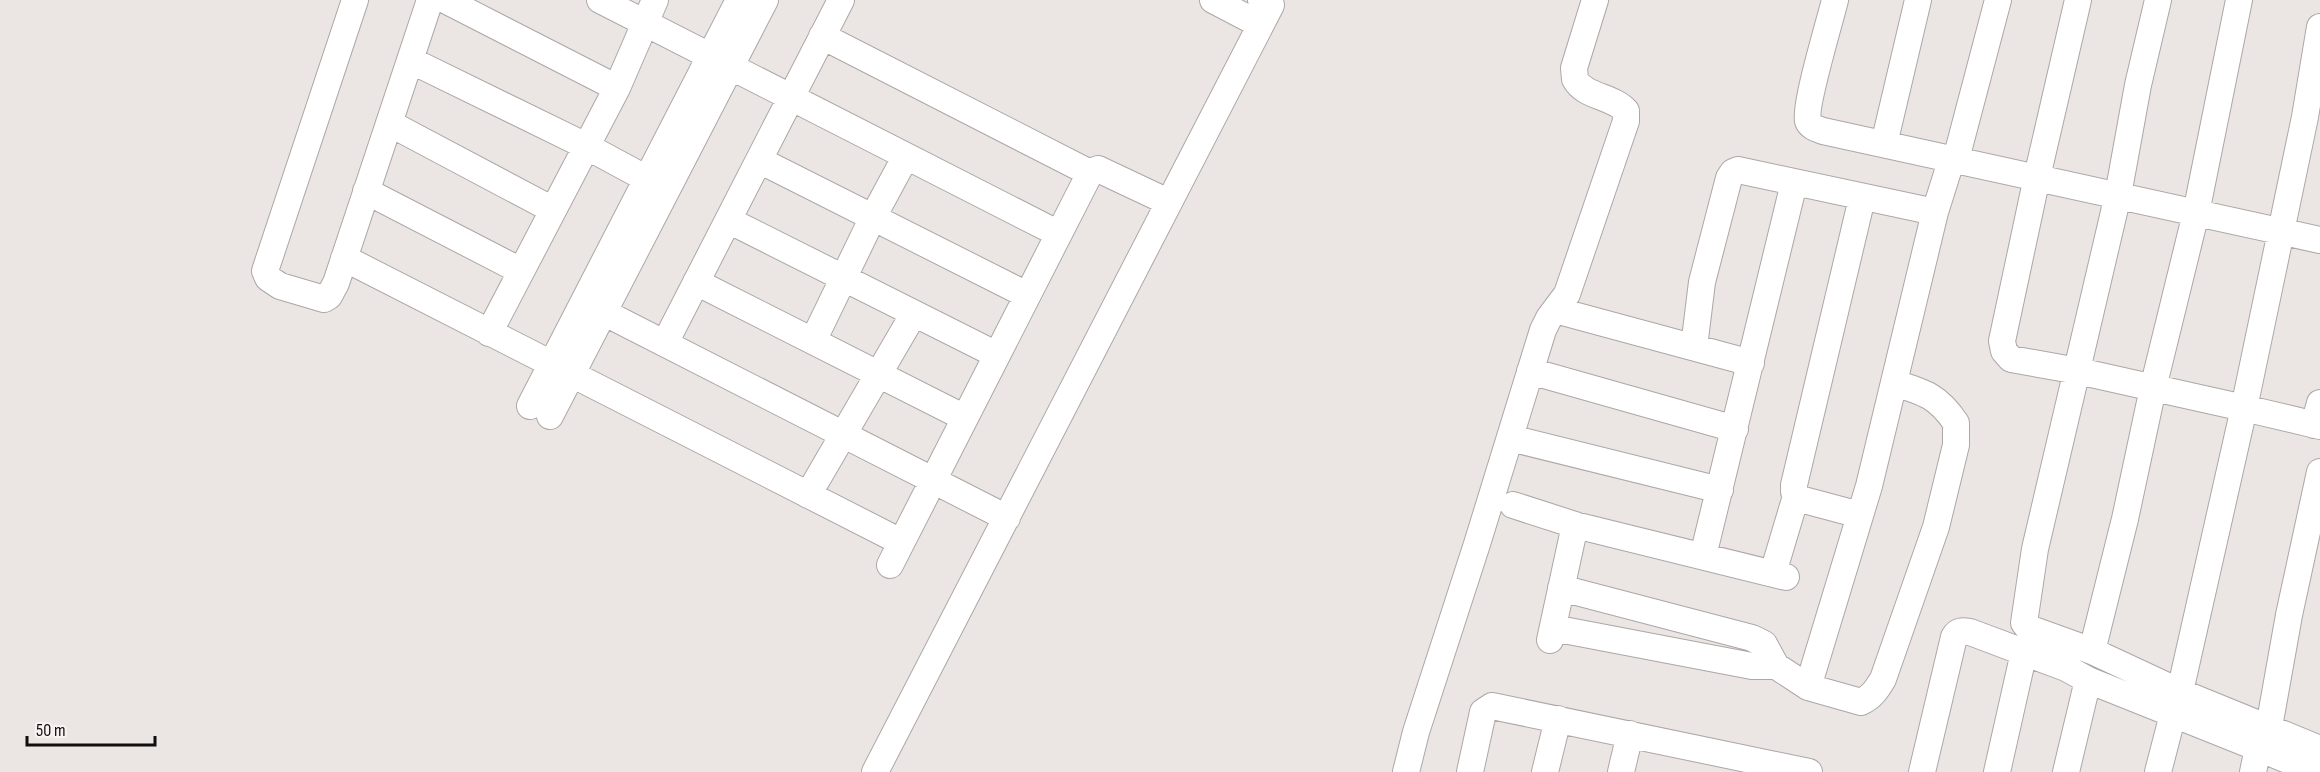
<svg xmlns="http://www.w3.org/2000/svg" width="2320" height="772" font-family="'Sofia Sans Condensed',sans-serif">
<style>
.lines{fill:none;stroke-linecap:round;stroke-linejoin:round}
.minor-casing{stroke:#ada7a5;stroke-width:28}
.minor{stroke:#fff;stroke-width:26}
</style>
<rect width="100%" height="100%" fill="#ebe5e3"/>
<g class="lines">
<!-- minor casing -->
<g class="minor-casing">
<path id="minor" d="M355 0 265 271 268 278 280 286 324 299 329 296 336 283 430 0
M445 0 617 88
M600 0 1059 234
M1213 0 1259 24
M1835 0C1830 21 1804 106 1808 121 1810 127 1818 129 1823 131L2320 240
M2078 0 2037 177 2002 341 2004 351 2011 359 2078 371 2244 408 2179 696 2173 714 2258 748 2253 772
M2158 0 2138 85 2118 195 2035 549 2024 623 2028 628 2092 651 2180 692 2320 749
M2320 27 2305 117 2244 408 2320 426
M822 36 1090 173
M410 60 586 146 647 179
M389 123 553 210
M1884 144 1918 0
M1956 159 1998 0
M759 160 1027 295
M366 191 521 271
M728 220 997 355
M344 258 901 542
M696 282 965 418
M1555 310 1751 363
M603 312 1007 518
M489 333 617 88 655 0
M813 341 873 217 906 156
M665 343 841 0
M1694 347 1702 282 1729 178 1733 172 1738 170 1935 212
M1530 371 1735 429
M530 406 739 0
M550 416 765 0
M2314 425 2320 403
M1510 438 1720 490
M808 495 913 315
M1513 505 1575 525 1786 577
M1860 515 1800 499 1794 492V485L1862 198
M1703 556 1794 183
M890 565 1090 173 1098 169 1168 202
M1773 573 1796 496
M1561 588 1752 638 1764 644 1776 666
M1553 628 1752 666H1776L1808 687 1869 486 1935 212 1952 158
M1550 640 1575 525
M2092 651 2125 519 2153 388 2196 213 2239 0
M1808 687 1861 702C1872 697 1877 689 1883 679L1936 527 1956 445V423C1938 396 1924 392 1894 383
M2269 727 2289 615 2320 472
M2258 748 2317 772
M875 772 1271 5 1261 0
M1406 772 1416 732 1477 544 1543 330 1549 318 1567 294 1626 121V111C1613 96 1584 97 1575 79L1574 68 1595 0
M1470 772 1483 712 1492 706 1809 772
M1545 772 1558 719
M1621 772 1630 734
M1922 772 1954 637C1958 630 1963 631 1970 632L2066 668 2088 680 2173 714 2158 772
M1997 772 2024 652
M2066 772 2088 680"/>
</g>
<!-- minor -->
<use href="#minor" class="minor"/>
</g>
<!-- scale -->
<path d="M27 736v9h128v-9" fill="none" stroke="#100e0d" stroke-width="3"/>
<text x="36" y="736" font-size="18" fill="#100e0d" stroke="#f8f2f0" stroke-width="4.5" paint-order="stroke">50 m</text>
</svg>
